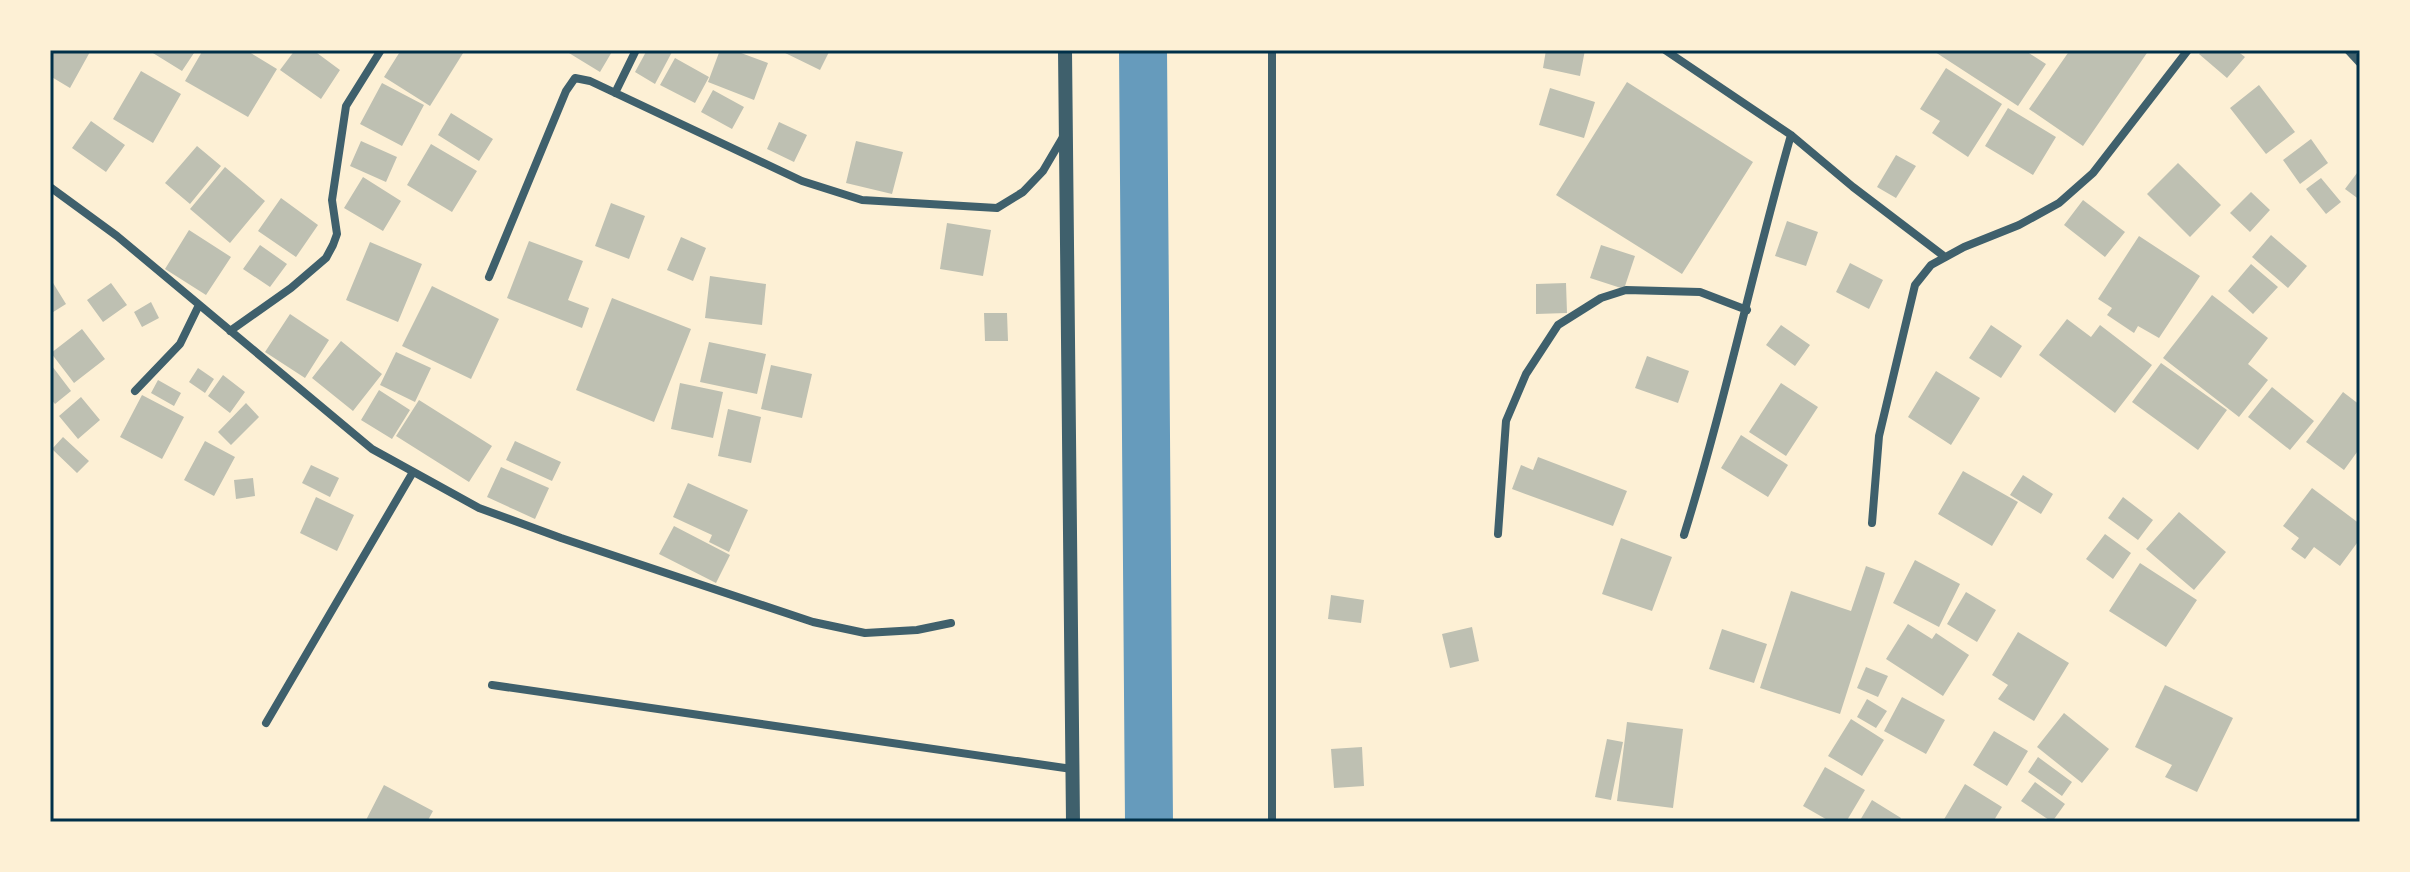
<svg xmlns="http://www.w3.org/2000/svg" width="2410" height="872" font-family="'Alegreya Sans',sans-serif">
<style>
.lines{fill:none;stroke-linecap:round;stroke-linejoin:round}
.canal{stroke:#669bbc;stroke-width:48}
.building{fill:#bec0b2}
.minor{stroke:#3f606c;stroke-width:8}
.tertiary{stroke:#3f606c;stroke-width:14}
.neatline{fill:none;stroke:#003049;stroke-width:3}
</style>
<rect width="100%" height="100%" fill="#fdf0d5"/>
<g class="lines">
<!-- canal -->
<path class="canal" d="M1143 50 1149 822"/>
</g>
<!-- building -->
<path class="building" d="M50 50H91L70 88 50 76Z
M148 50H196L182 71Z
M203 50H246L277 69 248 117 185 81Z
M295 50H313L340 70 321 99 280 70Z
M401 50H465L430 106 384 77Z
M564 50H613L600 72Z
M647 50 672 52 655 84 635 72Z
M720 50H733L768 63 754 100 708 82Z
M779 50H830L820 70Z
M1546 50H1585L1580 76 1543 68Z
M1932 50H2024L2046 64 2018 106Z
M2070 50H2149L2083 146 2029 109Z
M2203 50H2236L2245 57 2227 78 2199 54Z
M675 58 709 77 695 103 660 85Z
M1946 68 2002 104 1968 157 1932 133 1940 121 1920 109Z
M141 71 181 94 153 143 113 119Z
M1627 82 1753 162 1682 274 1556 195Z
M382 83 424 105 402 146 360 124Z
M2259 85 2295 132 2266 154 2230 108Z
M1550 88 1595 102 1584 138 1539 125Z
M713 90 744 107 732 129 701 112Z
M2008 108 2056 137 2033 175 1985 146Z
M451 113 493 139 479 161 438 135Z
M91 121 125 145 106 172 72 148Z
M779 122 807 135 794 162 767 149Z
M2311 139 2328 163 2300 184 2283 160Z
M361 141 397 157 386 182 350 166Z
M856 141 903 152 892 194 846 183Z
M431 144 477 171 452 212 407 185Z
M197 146 221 166 190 204 165 183Z
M1896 155 1916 166 1896 198 1877 187Z
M2178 163 2221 205 2190 237 2147 194Z
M225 167 265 201 230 243 190 209Z
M2360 169V200L2345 189Z
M363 177 401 201 383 231 344 208Z
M2321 178 2341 202 2326 214 2306 189Z
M2251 192 2270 210 2250 232 2230 213Z
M281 198 318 225 296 257 258 231Z
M2083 200 2125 232 2105 257 2064 225Z
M611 203 645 216 629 259 595 246Z
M1787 221 1818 232 1806 266 1775 256Z
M947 223 991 230 983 276 940 269Z
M189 230 231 257 206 295 165 269Z
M2271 235 2307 266 2288 288 2252 257Z
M2139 236 2200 276 2159 338 2138 326 2134 333 2107 315 2112 308 2098 299Z
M681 237 706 248 693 281 667 270Z
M529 241 583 261 568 300 589 308 582 328 507 298Z
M370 242 422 264 398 322 346 300Z
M260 245 287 264 270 287 243 269Z
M1601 245 1635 256 1624 289 1590 278Z
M1850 263 1883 280 1869 309 1836 292Z
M2251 264 2278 287 2253 314 2228 291Z
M710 276 766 284 762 325 705 318Z
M50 278 66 304 50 314Z
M111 283 127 305 103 322 87 300Z
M1566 283 1567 313 1536 314V284Z
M432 286 499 319 471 379 402 346Z
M2212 295 2268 338 2248 364 2268 380 2239 417 2163 358Z
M612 298 691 329 654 422 576 390Z
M151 302 159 318 142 327 134 312Z
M984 313H1007L1008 341H985Z
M290 314 329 340 305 378 265 352Z
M2067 319 2091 337 2100 325 2152 365 2115 413 2039 355Z
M1781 325 1810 345 1795 366 1766 345Z
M1991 325 2022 346 2001 378 1969 358Z
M82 329 105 359 74 383 51 353Z
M341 341 382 374 353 411 312 378Z
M709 342 766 354 757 394 700 382Z
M396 352 431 368 415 402 380 385Z
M1647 356 1689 371 1678 403 1635 388Z
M2161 363 2227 410 2198 450 2132 402Z
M771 365 812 374 802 418 761 409Z
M52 366 71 391 55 404 50 398Z
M198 368 214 379 205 393 189 382Z
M1936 371 1980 398 1951 445 1908 417Z
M223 375 245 392 230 413 208 396Z
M158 380 181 393 174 406 151 393Z
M680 383 723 392 713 438 671 429Z
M1781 383 1818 407 1786 456 1749 432Z
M2272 387 2314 421 2290 450 2248 417Z
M379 390 410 410 392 439 361 420Z
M2343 392 2360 405V448L2344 470 2306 442Z
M142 395 184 417 162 459 120 437Z
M81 397 100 420 78 439 59 416Z
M419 400 492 446 469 482 396 436Z
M246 403 259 417 231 445 218 432Z
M728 409 761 417 751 463 718 456Z
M1741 435 1788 465 1768 497 1721 468Z
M63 437 89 461 77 473 52 449Z
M205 441 235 457 214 496 184 480Z
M515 441 561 462 552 481 506 460Z
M1538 457 1627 491 1613 526 1512 489 1521 465 1533 470Z
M311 465 339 478 330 497 302 483Z
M501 467 549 488 535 519 487 497Z
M1963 471 2018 502 1992 546 1938 514Z
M2023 475 2053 494 2041 514 2010 495Z
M253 478 255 496 236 499 234 480Z
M688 483 748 510 729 552 709 542 712 535 673 517Z
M2312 488 2360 524V539L2340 566 2314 547 2305 559 2291 549 2299 538 2283 526Z
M316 497 354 515 337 551 300 533Z
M2123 497 2153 520 2138 540 2108 518Z
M2179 512 2226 552 2194 590 2146 549Z
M674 526 730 555 716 583 659 554Z
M2105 534 2131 553 2113 579 2086 559Z
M1621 538 1672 557 1652 611 1602 594Z
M1915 560 1960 584 1939 627 1893 603Z
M2140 563 2197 600 2166 647 2109 611Z
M1866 566 1885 573 1840 714 1760 688 1791 591 1851 611Z
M1966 592 1996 610 1977 642 1947 624Z
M1331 595 1364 600 1361 623 1328 619Z
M1908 624 1932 639 1936 633 1969 655 1943 696 1886 659Z
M1472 627 1479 661 1450 668 1442 634Z
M1722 629 1767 644 1754 683 1709 669Z
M2018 632 2069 663 2034 721 1998 699 2008 685 1992 675Z
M1866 667 1888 676 1878 697 1857 688Z
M2165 685 2233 718 2197 792 2165 777 2172 765 2135 747Z
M1902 697 1945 720 1926 754 1884 731Z
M1867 699 1887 711 1876 728 1857 717Z
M2064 713 2109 749 2082 783 2037 747Z
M1851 719 1884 740 1862 776 1828 756Z
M1627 722 1683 729 1673 808 1617 801Z
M1994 731 2028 751 2007 786 1973 765Z
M1607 739 1623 742 1611 800 1595 797Z
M1362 747 1364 786 1334 788 1331 749Z
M2038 757 2072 782 2062 796 2028 772Z
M1825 767 1865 790 1846 822H1831L1803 806Z
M2035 782 2065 804 2052 822 2021 801Z
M1965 784 2002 807 1993 822 1943 821Z
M384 785 433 811 427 822H365Z
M1872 800 1901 818 1899 822H1859Z"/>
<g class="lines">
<!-- minor -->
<path class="minor" d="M1272 50V822
M1665 50 1791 135 1853 187 1945 257
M2348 50 2360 63
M615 93 636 50
M50 187 117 236 372 449 479 508 561 538 813 622 865 633 917 630 951 623
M489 277 566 91 575 78 590 81 802 181 862 200 997 208 1023 192 1043 171 1063 137
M230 331 291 288 326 258 333 245 337 234 332 200 346 106 381 50
M135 391 180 344 199 305
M1872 523 1879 436 1915 285 1931 265 1964 247 2019 225 2059 203 2093 173 2188 50
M1498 534 1506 421 1526 374 1558 325 1601 298 1626 290 1700 292 1747 310
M1684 535C1725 403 1753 268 1791 135
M492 685 1072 769
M266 723 413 472"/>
<!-- tertiary -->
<path class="tertiary" d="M1065 50 1073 822"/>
</g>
<!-- border -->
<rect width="2410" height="872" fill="none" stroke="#fdf0d5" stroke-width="104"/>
<rect x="52" y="52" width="2306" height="768" class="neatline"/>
</svg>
